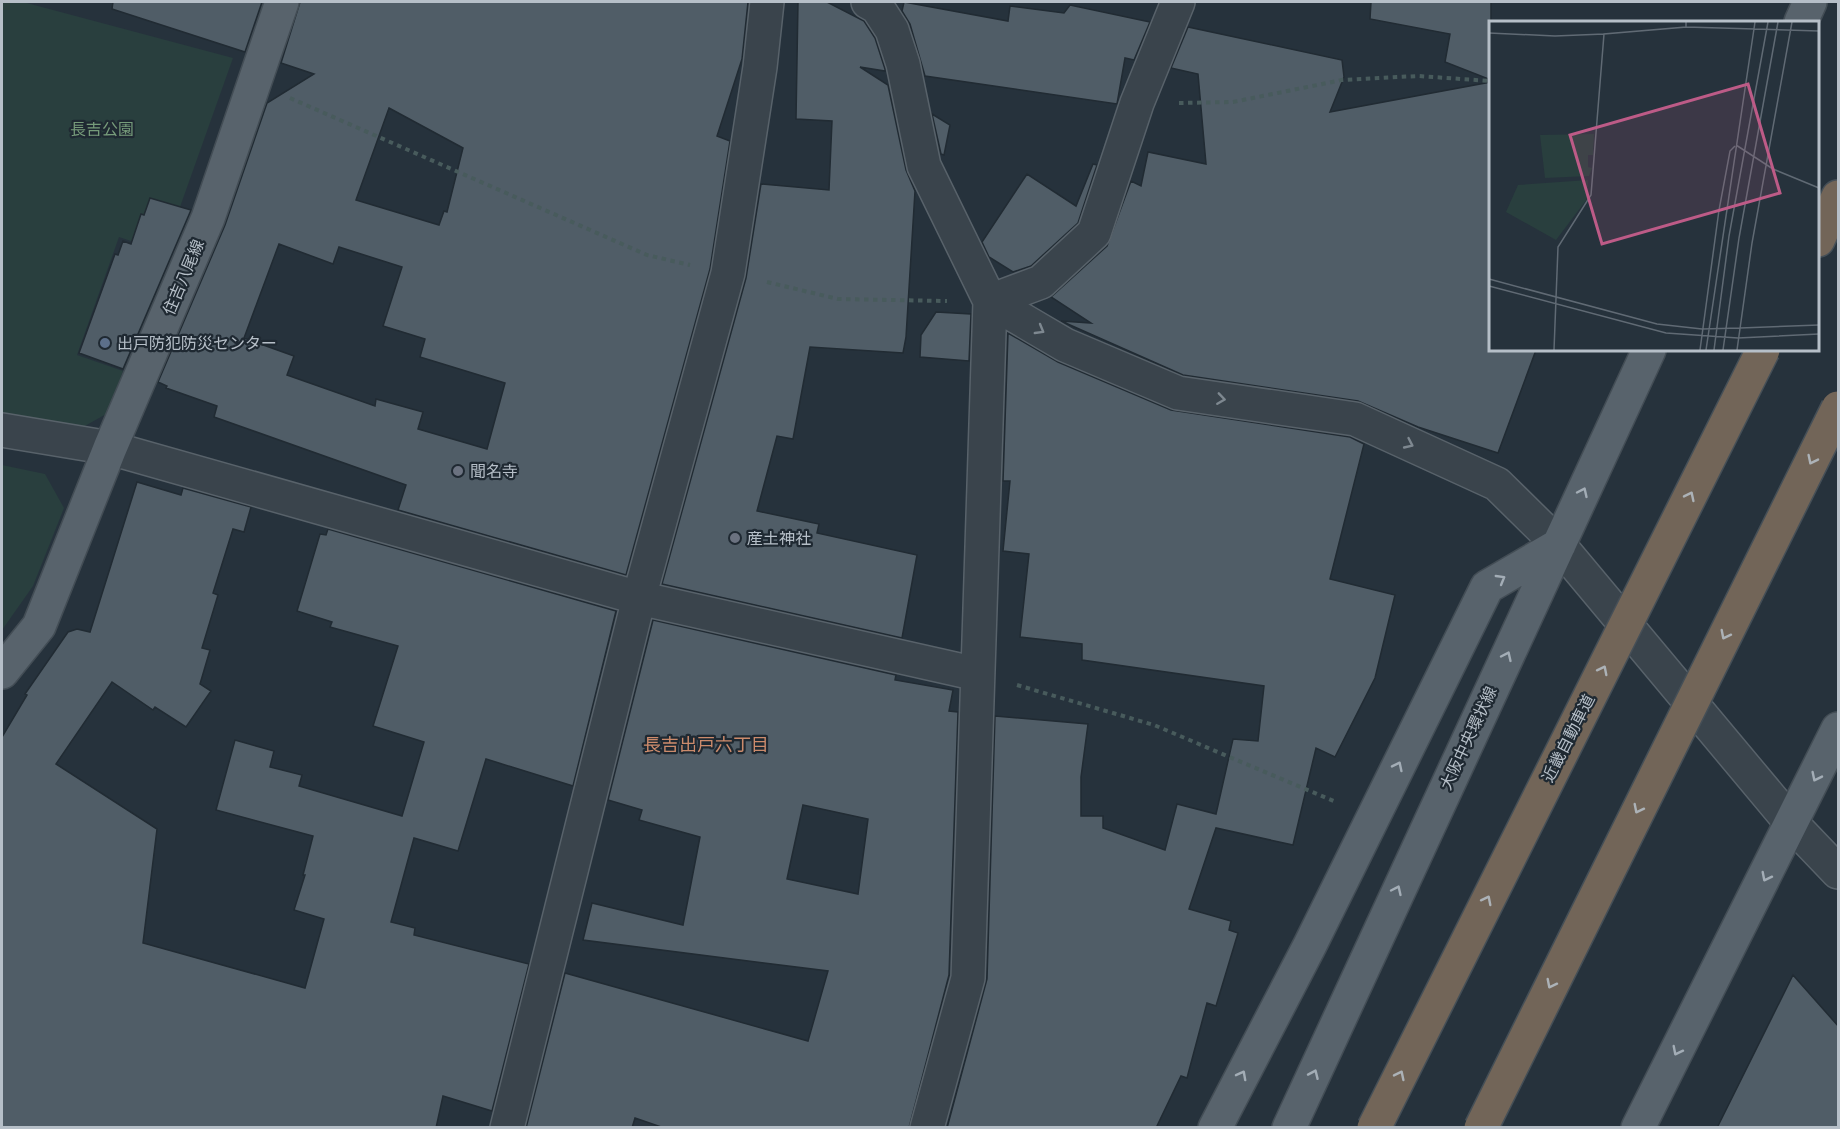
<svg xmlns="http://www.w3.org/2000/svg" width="1840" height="1129" font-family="'PT Sans Narrow','Noto Sans JP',sans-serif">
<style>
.green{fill:#293f3e}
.building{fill:#505d67;stroke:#212b33;stroke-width:1.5;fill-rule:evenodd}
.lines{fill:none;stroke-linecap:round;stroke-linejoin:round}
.minor-casing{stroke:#58626a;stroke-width:36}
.major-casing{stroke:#434d55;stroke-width:36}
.highway-casing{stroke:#454f57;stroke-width:36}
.path{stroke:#485b5c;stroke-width:4;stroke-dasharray:4.5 4.5;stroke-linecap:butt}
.minor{stroke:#3a444c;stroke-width:33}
.major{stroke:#58636c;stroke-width:33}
.highway{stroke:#726558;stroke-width:33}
.highway-bridge-casing{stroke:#454f57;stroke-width:36;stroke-linecap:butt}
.highway-bridge{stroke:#726558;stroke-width:33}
.oneway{stroke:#7e8890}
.oneway2{stroke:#acb2b7}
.oneway3{stroke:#a3adb6}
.service-dot{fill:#5c6f8a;stroke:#1f2932;stroke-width:2}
.worship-dot{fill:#6b7280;stroke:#1f2932;stroke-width:2}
.labels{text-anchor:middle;stroke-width:4.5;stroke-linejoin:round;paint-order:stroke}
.park-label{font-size:16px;fill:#769b7a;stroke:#1f2932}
.street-label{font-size:16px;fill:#b6bfc8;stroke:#1f2932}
.poi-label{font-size:16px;fill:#b6bfc8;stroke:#1f2932;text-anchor:start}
.neighbourhood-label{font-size:18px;fill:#cc8b6c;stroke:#1f2932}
.inset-road{fill:none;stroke:#606a74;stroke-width:1.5}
.view{fill:#bd5b87;fill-opacity:0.15;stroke:#bd5b87;stroke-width:3}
.inset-edge{fill:none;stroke:#b6bfc8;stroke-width:3}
</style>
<rect width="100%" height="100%" fill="#26323c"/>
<!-- green -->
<path class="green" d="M2 2H23L233 58 164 252 119 237 77 355 123 371 108 413 67 436 2 421Z
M2 465 45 474 64 508 33 586 2 630Z"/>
<!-- building -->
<path class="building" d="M113 2H262L245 52 112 9Z
M300 2H748L742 59 717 136 730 141 710 269 626 575 398 510 406 485 214 417 217 406 166 388 167 386 158 382 225 225 267 103 314 74 281 63ZM389 108 463 148 447 212 444 211 439 225 356 200ZM279 244 333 264 339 247 402 267 383 326 425 339 420 357 505 383 487 449 418 429 423 412 376 399 375 406 287 375 294 356 244 338Z
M798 2H827L864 21 875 38 885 69V71L860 67 888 85 906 170 915 191 906 337 903 353 810 347 793 439 777 436 757 511 819 524 817 533 917 555 902 638 662 584 746 278 761 184 829 190 832 121 796 119Z
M904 2 1008 21 1010 6 1064 13 1070 5 1150 22 1134 60 1125 58 1117 104 925 76 910 24 902 11Z
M1371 2H1491V80L1445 62 1450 34 1370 19Z
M1188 27 1342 60 1344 77 1330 112 1491 82V350H1536L1498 453 1418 427 1358 401 1183 375 1061 321 1091 323 1051 297 1107 246 1131 181 1141 186 1148 152 1206 164 1198 74 1171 68Z
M932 114 950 125 944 155 941 154Z
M1093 164 1097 165 1078 223 1031 266 1013 272 989 257 982 242 1027 174 1076 206Z
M150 198 191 210 123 369 79 353 115 254 118 255 123 241 131 244 141 214 144 215Z
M936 312 971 314 969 361 920 357 921 335Z
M1008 333 1058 362 1171 410 1350 437 1364 444 1330 579 1395 595 1375 678 1335 757 1316 748 1293 845 1216 828 1189 909 1231 921 1229 930 1238 933 1216 1006 1207 1003 1187 1078 1181 1076 1156 1128H947L987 979 995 716 1088 724 1081 777V816H1103V828L1165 850 1177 804 1216 814 1233 739 1258 741 1264 686 1082 660V644L1020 637 1029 554 1003 551 1010 481H1003Z
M137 482 181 495 183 488 251 507 244 532 233 529 213 593 218 595 202 648 210 650 200 684 211 691 186 727 155 707 153 710 112 682 56 764 157 829 143 943 305 988 324 919 294 910 305 875H303L313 836 216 810 235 740 274 751 270 767 302 775 299 786 402 816 424 742 373 726 398 646 330 627 332 622 297 611 320 534 326 535 328 529 616 611 573 786 486 759 458 851 414 838 391 922 415 928 414 935 529 964 492 1111 443 1096 436 1128H2V737L27 695 25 694 68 632 77 629 90 632Z
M653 620 896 675 895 680 953 690 949 711 958 712 949 975 909 1128H664L635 1118 632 1128H526L565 973 808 1041 828 971 583 940 592 903 683 925 700 837 639 820 642 810 608 800ZM803 805 868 819 858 894 787 879Z
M1793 975 1839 1027V1128H1717Z"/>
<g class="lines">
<!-- minor casing -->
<g class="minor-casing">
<path id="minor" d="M868 2 877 7 892 30 903 64 924 166 990 301 968 978 927 1128
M990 301 1065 345 1178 393 1355 419 1497 484 1559 545 1793 825 1838 872
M990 301 1041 282 1094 233 1137 103 1178 2
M2 430 110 448 639 598 977 674
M507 1128 639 598 728 273 760 67 767 2"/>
</g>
<!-- major casing -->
<g class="major-casing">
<path id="major" d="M1801 22 1810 2
M2 672 39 626 110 448 208 218 282 2
M1215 1128 1310 945 1487 587 1559 545
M1289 1128 1649 350
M1638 1128 1838 729"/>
</g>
<!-- highway casing -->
<g class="highway-casing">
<path id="highway" d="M1818 240 1838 197"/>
</g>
<!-- path -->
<path class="path" d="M290 98 647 255 690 265
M1179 103 1233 102 1342 80 1418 76 1490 81
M767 282 838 299 947 301
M1017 685 1154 725 1336 802"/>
<!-- minor -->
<use href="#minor" class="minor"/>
<!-- major -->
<use href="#major" class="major"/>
<!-- highway -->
<use href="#highway" class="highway"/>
<!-- highway-bridge casing -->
<g class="highway-bridge-casing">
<path id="highway-bridge" d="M1374 1128 1763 350
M1481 1128 1838 408"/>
</g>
<!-- highway-bridge -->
<use href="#highway-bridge" class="highway-bridge"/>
</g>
<!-- one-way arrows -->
<defs><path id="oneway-chevron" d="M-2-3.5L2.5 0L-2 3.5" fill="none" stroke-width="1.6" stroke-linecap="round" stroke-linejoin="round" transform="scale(1.5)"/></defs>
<g class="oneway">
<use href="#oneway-chevron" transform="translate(1040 330) rotate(30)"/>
<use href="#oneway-chevron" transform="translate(1221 399) rotate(8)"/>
<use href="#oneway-chevron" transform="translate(1409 444) rotate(25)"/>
</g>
<g class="oneway2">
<use href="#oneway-chevron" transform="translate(1812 460) rotate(116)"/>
<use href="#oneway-chevron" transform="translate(1690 496) rotate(-64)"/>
<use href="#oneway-chevron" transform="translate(1725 635) rotate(117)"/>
<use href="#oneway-chevron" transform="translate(1603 670) rotate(-63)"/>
<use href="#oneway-chevron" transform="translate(1638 809) rotate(117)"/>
<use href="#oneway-chevron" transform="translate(1487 900) rotate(-63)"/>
<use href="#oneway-chevron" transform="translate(1551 984) rotate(117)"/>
<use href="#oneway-chevron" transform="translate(1400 1075) rotate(-64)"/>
</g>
<g class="oneway3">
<use href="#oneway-chevron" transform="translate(1583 492) rotate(-65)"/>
<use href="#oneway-chevron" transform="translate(1501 579) rotate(-30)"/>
<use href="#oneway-chevron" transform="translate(1507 656) rotate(-65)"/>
<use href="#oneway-chevron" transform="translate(1398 766) rotate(-64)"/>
<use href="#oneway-chevron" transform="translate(1816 777) rotate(116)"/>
<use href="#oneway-chevron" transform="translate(1766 877) rotate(117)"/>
<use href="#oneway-chevron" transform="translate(1397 890) rotate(-65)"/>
<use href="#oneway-chevron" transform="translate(1677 1051) rotate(117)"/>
<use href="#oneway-chevron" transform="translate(1314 1074) rotate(-66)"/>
<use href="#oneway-chevron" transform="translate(1242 1075) rotate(-62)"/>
</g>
<!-- markers -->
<circle class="service-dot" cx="105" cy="343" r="6"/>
<g class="worship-dot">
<circle cx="458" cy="471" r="6"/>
<circle cx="735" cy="538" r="6"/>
</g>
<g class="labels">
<!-- park labels -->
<g class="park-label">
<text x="102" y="135">長吉公園</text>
</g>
<!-- street labels -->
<g class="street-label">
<text transform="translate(183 277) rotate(-67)" y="6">住吉八尾線</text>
<text transform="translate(1468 738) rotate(-65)" y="6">大阪中央環状線</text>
<text transform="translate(1568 738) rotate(-63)" y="6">近畿自動車道</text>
</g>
<!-- poi labels -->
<g class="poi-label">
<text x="117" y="349">出戸防犯防災センター</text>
<text x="470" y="477">聞名寺</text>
<text x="747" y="544">産土神社</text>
</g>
<!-- neighbourhood labels -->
<g class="neighbourhood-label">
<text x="706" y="751">長吉出戸六丁目</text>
</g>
</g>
<!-- overview -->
<g transform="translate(1489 21)">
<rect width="330" height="330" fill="#26323c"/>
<path d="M105 113 104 134H99V146L103 147 100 155 56 157 51 114ZM99 159 98 178 67 219 17 191 29 164Z" fill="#293f3e"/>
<path class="inset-road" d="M197 6 330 10M0 12 66 15 115 13M247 124 284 148 330 167M0 258 168 303 213 308 251 307M0 265 177 312 249 317M251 307 330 304M249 317 330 313M65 329 69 226 102 174 115 13 197 6V1M211 329 230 189 241 130 246 125M217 329 266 1M225 329 240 215 279 1M234 329 250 217 289 1M248 329 263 222 303 1"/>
<path class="view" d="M259 63 291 172 113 223 81 114Z"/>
<rect width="330" height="330" class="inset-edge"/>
</g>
<!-- border -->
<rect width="1840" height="1129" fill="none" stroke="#b6bfc8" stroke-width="6"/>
</svg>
